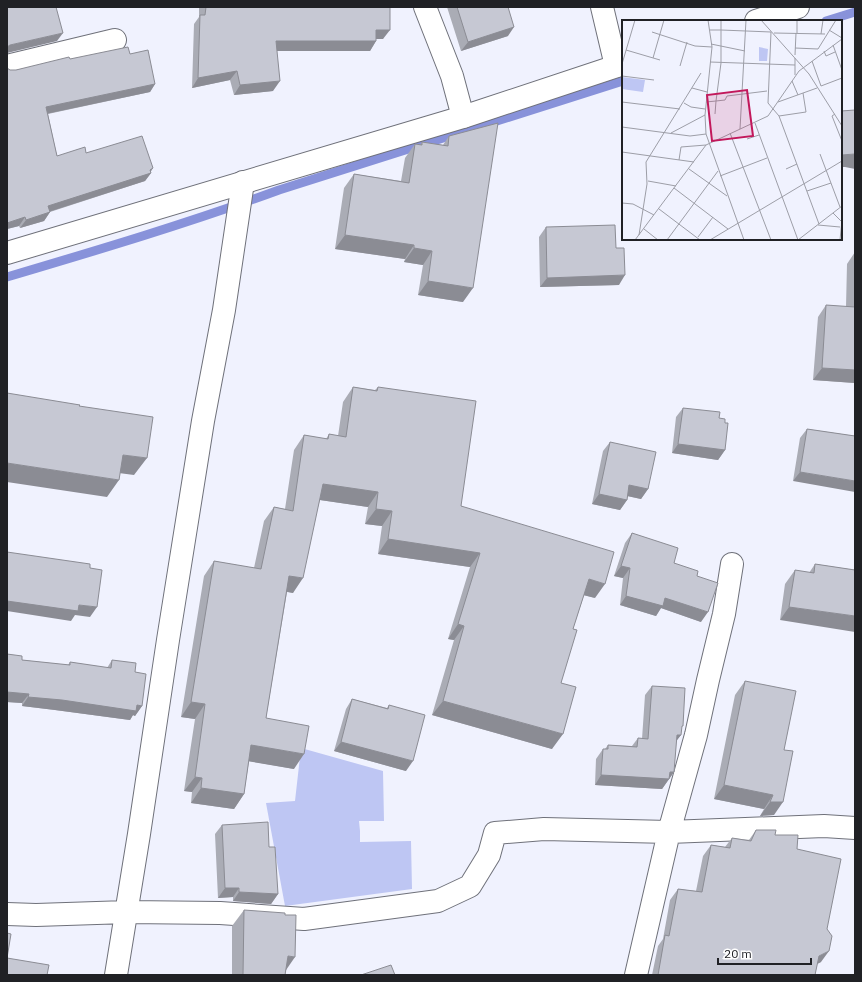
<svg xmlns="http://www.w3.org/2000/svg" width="862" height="982" font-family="'IBM Plex Sans',sans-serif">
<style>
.green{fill:#bec6f3}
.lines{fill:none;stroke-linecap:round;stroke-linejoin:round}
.stream{stroke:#8892da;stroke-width:9}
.minor-casing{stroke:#6f717a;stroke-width:24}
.tertiary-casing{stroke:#6f717a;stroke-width:24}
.minor{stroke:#fff;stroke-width:22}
.tertiary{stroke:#fff;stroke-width:22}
.wall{fill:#aaacb5}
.shaded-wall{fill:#8b8c94}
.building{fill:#c6c8d3;stroke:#8b8c94}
.inset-road{fill:none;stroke:#9d9ea7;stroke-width:1}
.view{fill:#c2185b;fill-opacity:0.15;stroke:#c2185b;stroke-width:2}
.inset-edge{fill:none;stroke:#202125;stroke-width:2}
</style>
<rect width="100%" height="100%" fill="#f0f2fe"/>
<!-- green -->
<path class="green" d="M301 748 383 771 384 821H359L360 831V842L411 841 412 889 285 906 266 803 295 801Z"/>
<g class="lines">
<!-- stream -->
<path class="stream" d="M826 21 855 12
M7 277C98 250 189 223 279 190L623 81"/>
<!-- minor casing -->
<g class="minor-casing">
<path id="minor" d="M425 7 452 76 463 117
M602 7 616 66
M7 66 115 40
M7 914 36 915 127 912 220 913 304 919 438 901 470 886 489 855 495 833 544 829 669 832 696 735 708 680 724 614 732 564
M116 975 139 834 168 640 203 421 224 310 243 182
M636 975 669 832 824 826 855 828"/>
</g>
<!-- tertiary casing -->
<g class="tertiary-casing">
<path id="tertiary" d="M756 21 798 7
M7 253 463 117 623 64"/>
</g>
<!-- minor -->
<use href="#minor" class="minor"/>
<!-- tertiary -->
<use href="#tertiary" class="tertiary"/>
</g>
<!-- wall -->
<path class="wall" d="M199 7H390L383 39H376V41L370 51H277L273 91 234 95 230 80 192 88 194 24 199 17Z
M447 7H508V36L461 51Z
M130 54 155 84 150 92 48 114 57 156 86 153 153 168 151 171V173L145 181 50 212 44 221 20 228 19 226 7 229V68L10 70H16L70 59Z
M449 136 463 302 418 295 423 265 404 262 405 259 335 249 344 188 354 174 401 181 405 158 415 144 420 145 422 142 443 145Z
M546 227 616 248 619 285 540 287 539 237Z
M855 252V383L813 380 818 317 826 305 846 307 847 264Z
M353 387 375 390 378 387 461 506 595 598 584 595 573 629 561 683 552 749 432 715 454 640 448 639 470 567 378 554 382 526 365 524 368 507 320 500 293 593 287 592 266 718 294 769 249 761 244 794 234 809 191 803 192 792 184 791 195 719 181 717 204 576 214 561 254 568 264 521 274 507 285 509 294 450 304 435 326 439 329 434 338 436 343 402Z
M683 408 719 418 725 423V450L718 460 672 453 676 417Z
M807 429 855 436 793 481 800 438Z
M610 442 648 489 641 499 627 496V500L620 510 592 504 603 451Z
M632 533 674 563 697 576 701 622 661 608 656 616 620 605 623 578 614 576 625 543Z
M815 564 855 570 780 620 785 584 795 570 809 573Z
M7 654 22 660 68 665 70 662 107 668 112 660 135 672 142 706 135 716 133 715 130 720 55 710 22 706V703L7 702Z
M745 681 784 750 774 815 760 816 764 809 714 799 735 695Z
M652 686 681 728V735L676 741 674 772 662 789 595 785 596 759 603 749H605L608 745 632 746 638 738 642 739 645 695Z
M352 699 387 708 389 705 406 771 334 751 346 709Z
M222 825 269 847 278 894 271 904 233 901V897L218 898 215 834Z
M756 830 775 835 797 849 821 962 817 964 815 975H652L658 946 663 939 670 900 678 889 696 891 703 856 711 845 725 847 732 838 749 840Z
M244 910 286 970 285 975H232V926Z"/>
<!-- shaded-wall -->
<path class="shaded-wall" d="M514 27 508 36 461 51 468 42Z
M376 30H390L383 39H369Z
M63 33 57 41 7 53V47L10 45Z
M276 41H376L370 51H269Z
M237 71 230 80 192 88 198 78Z
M280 81 273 91 234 95 240 85Z
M155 84 150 92 41 115 46 107Z
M854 154H855V169L845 167H841V155Z
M153 168 149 174 151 173 145 181 42 214 48 206Z
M50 212 44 221 20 228 26 220Z
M25 217 19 226 7 229V223Z
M345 235 414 245 405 259 335 249Z
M414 248 432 251 423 265 404 262Z
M625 275 619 285 540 287 547 278Z
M428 281 473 288 463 302 418 295Z
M822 368 855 370V383L813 380Z
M678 444 725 450 718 460 672 453Z
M123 455 147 458 134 475 111 472Z
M7 463 119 480 107 497 7 482Z
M800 472 855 481V492L793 481Z
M323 484 378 492 368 507 313 499Z
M629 485 648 489 641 499 623 495Z
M599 494 627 500 620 510 592 504Z
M376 509 392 511 382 526 365 524Z
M388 539 480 553 470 567 378 554Z
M621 566 630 568 623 578 614 576Z
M289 576 303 578 293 593 279 590Z
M589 579 605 584 595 598 579 594Z
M626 596 665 598 708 612 701 622 661 608 656 616 620 605Z
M7 601 79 605 97 607 90 617 75 615 71 621 7 611Z
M789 607 855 616V632L780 620Z
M458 624 464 626 454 640 448 639Z
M7 692 29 694 22 703 7 702Z
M28 697 137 705 142 706 135 716 133 715 130 720 55 710 22 706Z
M443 701 563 734 552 749 432 715Z
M191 702 205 704 195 719 181 717Z
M677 735H681L674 744Z
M341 742 413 761 406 771 334 751Z
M251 745 304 754 294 769 241 760Z
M670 772H674L662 789 595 785 601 775Z
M195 777 202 778 192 792 184 791Z
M724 785 773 795 764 809 714 799Z
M201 788 244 794 234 809 191 803Z
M770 802H783L774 815 760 816Z
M225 888H239L233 897 218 898Z
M239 892 278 894 271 904 233 901Z
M829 951 821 962 811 967 819 956Z
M288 956 295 957 284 973Z"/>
<!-- building -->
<path class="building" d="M7 7H56L63 33 10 45 7 47Z
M206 7H390V30H376V41H276L280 81 240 85 237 71 198 78 200 15H205Z
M457 7H508L514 27 468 42Z
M128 47 130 54 148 50 155 84 46 107 57 156 85 147 86 153 142 136 153 168 150 170 151 173 48 206 50 212 26 220 25 217 7 223V68L10 70H16L69 57 70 59Z
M855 110V154L841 155V111Z
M498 123 473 288 428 281 432 251 414 248V245L345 235 354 174 409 183 415 144 422 145V142L448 146 449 136Z
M615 225 616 248H624L625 275 547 278 546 227Z
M855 281V370L822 368 826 305 855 307Z
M353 387 377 391 378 387 476 401 461 506 614 552 605 584 589 579 573 629 577 630 561 683 576 687 563 734 443 701 464 626 458 624 480 553 388 539 392 511 376 509 378 492 323 484 303 578 289 576 266 718 309 726 304 754 251 745 244 794 201 788 202 778 195 777 205 704 191 702 214 561 261 569 274 507 293 511 304 435 328 439 329 434 346 437Z
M7 393 80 405 79 406 153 417 147 458 123 455 119 480 7 463Z
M683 408 720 412 719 418 725 419V423H728L725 450 678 444Z
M807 429 855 436V481L800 472Z
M610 442 656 452 648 489 629 485 627 500 599 494Z
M632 533 678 548 674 563 698 571 697 576 718 583 708 612 665 598 663 606 626 596 630 568 621 566Z
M7 552 90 564V568L102 570 97 607 79 605 78 611 7 601Z
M815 564 855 570V616L789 607 795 570 814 573Z
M7 654 22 656V660L70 665V662L111 668 112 660 136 663 135 672 146 674 142 706 137 705 136 711 62 700 28 697 29 694 7 692Z
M745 681 796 691 784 750 793 751 783 802H770L773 795 724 785Z
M652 686 685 688 683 726H682L681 735H677L674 772H670L669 779 601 775 603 749H608V745L637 747 638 738 648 739Z
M352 699 388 709 389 705 425 715 413 761 341 742Z
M268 822 269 847H275L278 894 239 892V888H225L222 825Z
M756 830H776L775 835H798L797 849 841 859 827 929 832 936 829 951 819 956 815 975H658L665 935 669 936 678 889 702 892 711 845 730 848 732 838 751 841Z
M244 910 285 913V915H296L295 957 288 956 285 975H243Z
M7 933 11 934 7 958 49 965 47 975H7Z
M391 965 395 975H361Z"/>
<!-- overview -->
<g transform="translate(622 20)">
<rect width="220" height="220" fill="#f0f2fe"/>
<path d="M137 27 146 29 145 41H137ZM0 57 23 60 21 72 0 69Z" fill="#bec6f3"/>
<path class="inset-road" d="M86 0 90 27 83 95 84 114 122 220M139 0 187 54 220 106M88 10H99V0M207 10 220 18M30 12 73 26 90 27M152 13 203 14M175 13V0M199 14 201 0M89 24 123 31M211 25 220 50M173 28 196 29 214 0M4 30 38 40M202 31 204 36 213 32M173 35 174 13M31 38 42 0M173 38V55M190 41 199 66M88 42 173 45M0 44 13 0M58 46 65 22M0 56 32 60M170 61 176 75M199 66 220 58M70 68 85 72M0 82 58 89M84 82 94 81 99 43V10L149 12 146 83 157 96 197 204M156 82 195 68M62 83 69 87 83 89M93 94 94 81 103 80 105 76 145 71M213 94 210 96 220 121M157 96 184 92 181 73M133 103 176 220M0 107 68 116 84 114M118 109 124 0M49 113 83 95M108 113 149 220M125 119 137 115M0 132 72 142M198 134 218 187M57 140 59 127 84 125M67 149 105 176M164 149 175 144M98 156 145 138M26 161 54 166M52 168 106 209M185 171 209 163M0 183 11 184 32 195M37 189 78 220M211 193 220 202M196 205 218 207M22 209 36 220M17 215 25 164 24 142 79 53M76 217 91 197M13 220 84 125 146 96 177 51 220 19M45 220 96 151M88 220 220 141M176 220 220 186M218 220 220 200"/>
<path class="view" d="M125 70 131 116 90 121 85 75Z"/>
<rect width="220" height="220" class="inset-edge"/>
</g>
<!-- border -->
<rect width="862" height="982" fill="none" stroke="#202125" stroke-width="16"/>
<!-- scale -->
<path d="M718 958v6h93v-6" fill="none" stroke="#202125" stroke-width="2"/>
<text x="724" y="958" font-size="12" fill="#202125" stroke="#ffffff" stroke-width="3" paint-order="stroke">20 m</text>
</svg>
